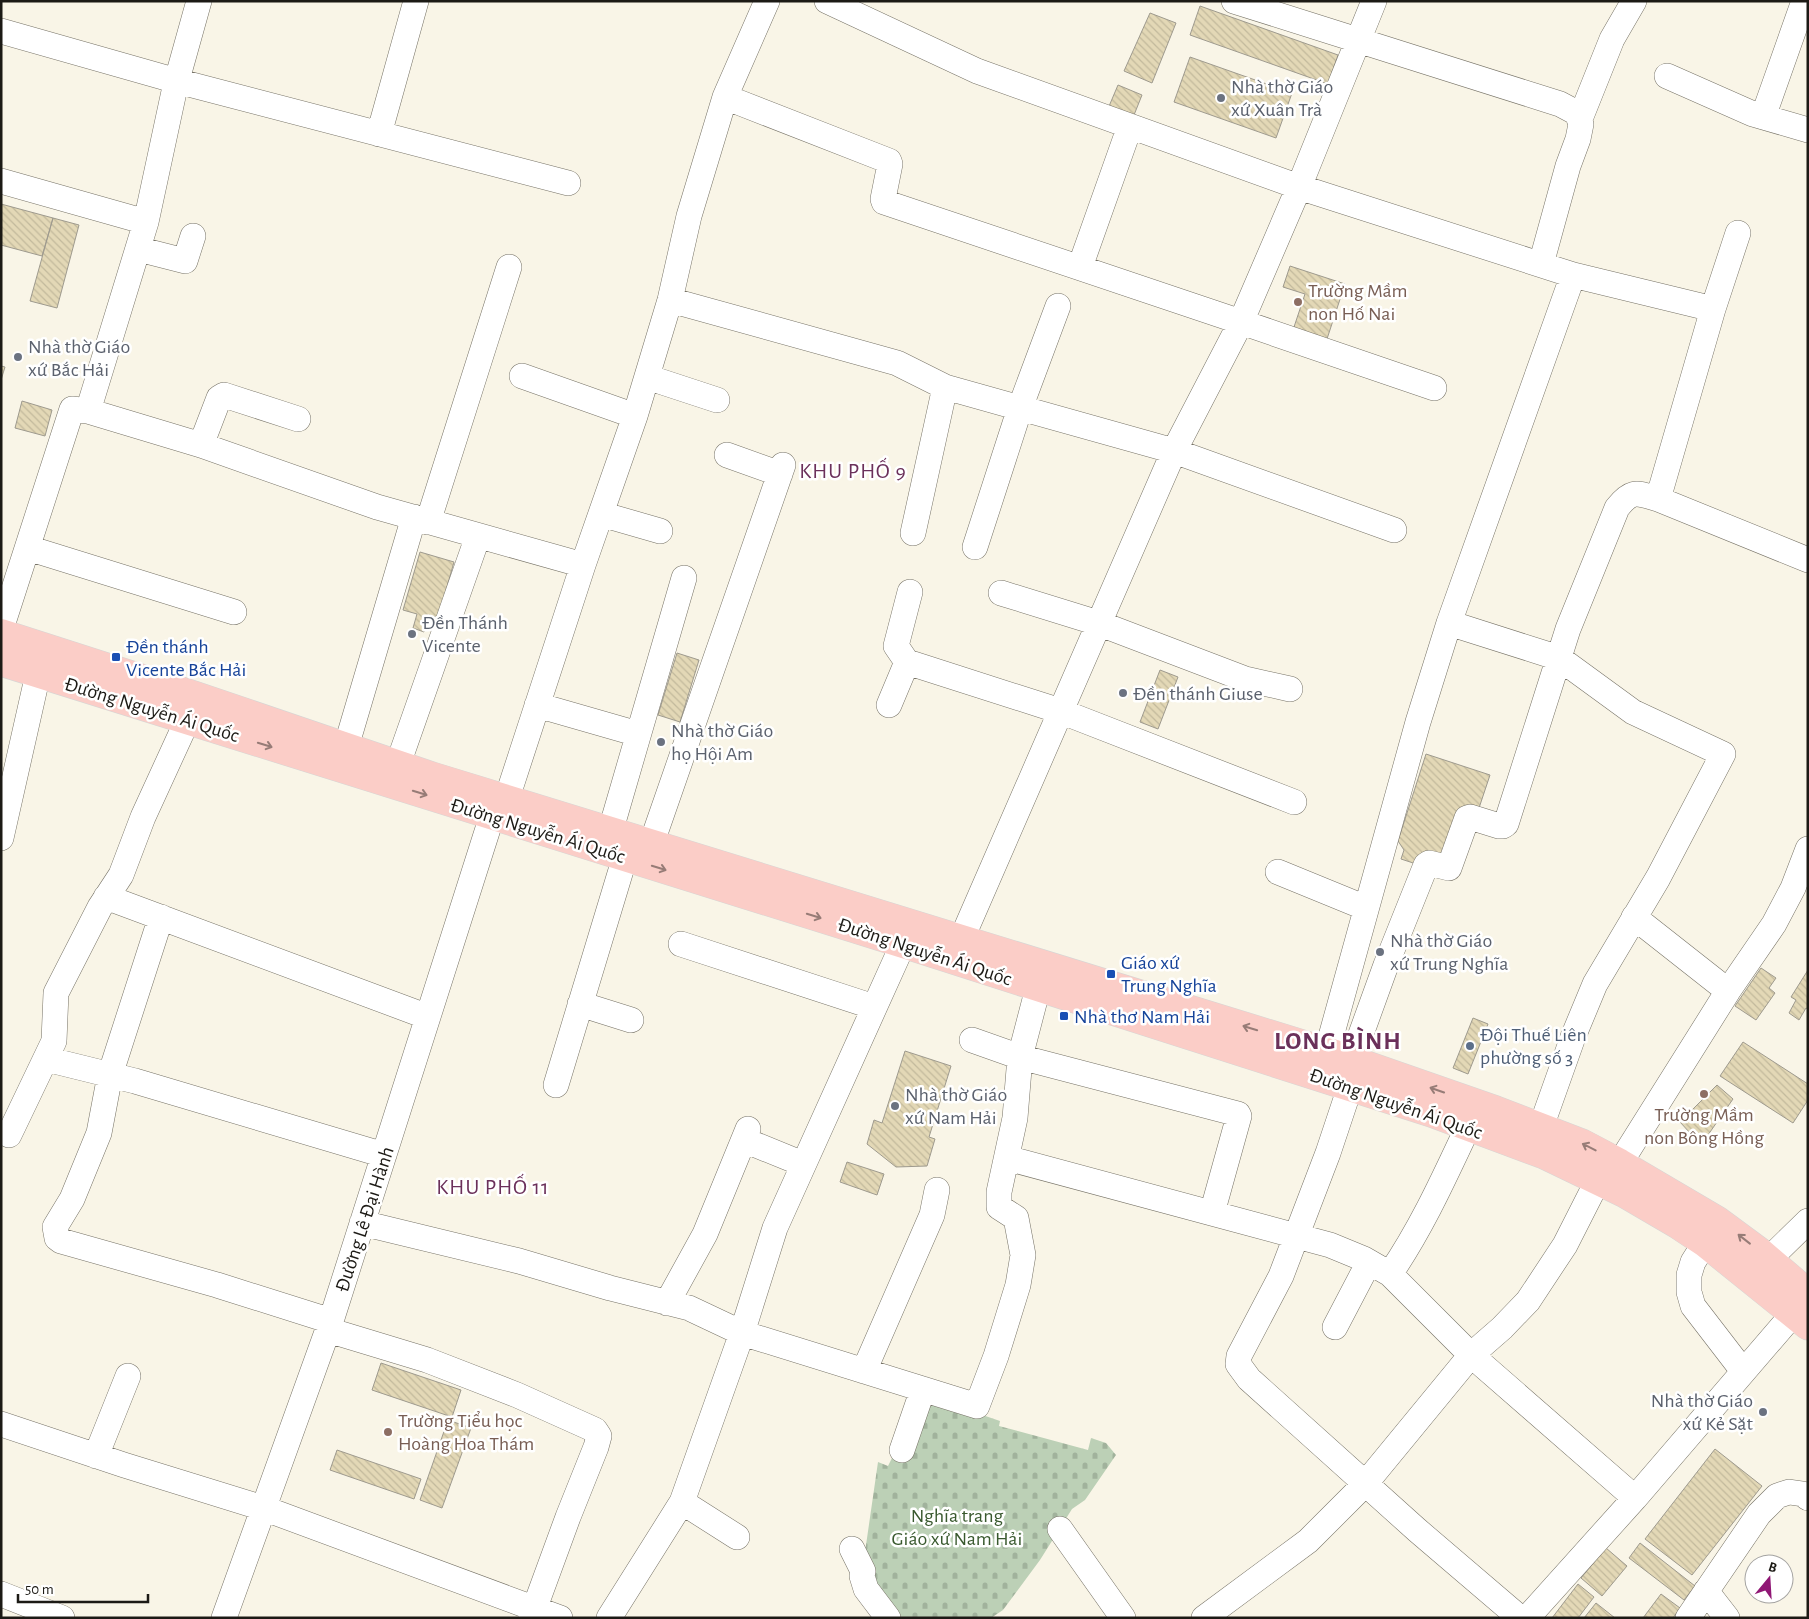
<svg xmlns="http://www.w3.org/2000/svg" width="1809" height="1619" font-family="'Alegreya Sans',sans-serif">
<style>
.cemetery{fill:url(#cemetery-stones)}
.building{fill:url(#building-back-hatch);stroke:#9e9a8e}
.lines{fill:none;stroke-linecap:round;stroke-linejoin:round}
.minor-casing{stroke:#777367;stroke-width:26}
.major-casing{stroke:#d6d6d5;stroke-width:29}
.minor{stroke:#fff;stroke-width:25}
.major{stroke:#fbcdc7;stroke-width:28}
.oneway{stroke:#977c77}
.worship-dot{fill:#6b7280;stroke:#fff;stroke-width:2}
.education-dot{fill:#8d6e63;stroke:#fff;stroke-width:2}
.transit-dot{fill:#1a4fb4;stroke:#fff;stroke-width:2}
.service-dot{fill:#5c6f8a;stroke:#fff;stroke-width:2}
.labels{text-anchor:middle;stroke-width:5;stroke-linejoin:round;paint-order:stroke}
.worship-label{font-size:20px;fill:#5b616d;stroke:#fff;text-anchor:start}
.education-label{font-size:20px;fill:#785e54;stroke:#fff;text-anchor:start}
.transit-label{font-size:20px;fill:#164399;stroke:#fff;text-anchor:start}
.street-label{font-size:20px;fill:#1c1a15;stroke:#fff}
.service-label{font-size:20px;fill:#4e5e75;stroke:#fff;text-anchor:start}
.park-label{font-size:20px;fill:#39592e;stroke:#fff}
.quarter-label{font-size:22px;letter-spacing:1px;fill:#6b305a;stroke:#fff}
.district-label{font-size:25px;font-weight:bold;letter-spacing:1px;fill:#6b305a;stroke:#fff}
</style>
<defs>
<pattern id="cemetery-stones" width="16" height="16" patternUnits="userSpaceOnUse" patternTransform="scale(1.25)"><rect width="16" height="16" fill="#bcd0b6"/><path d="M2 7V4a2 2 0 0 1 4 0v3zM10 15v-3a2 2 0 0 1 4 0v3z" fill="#a1b29c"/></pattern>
<pattern id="building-back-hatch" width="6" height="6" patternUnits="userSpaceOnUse" patternTransform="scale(1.25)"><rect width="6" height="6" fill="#e3d8b6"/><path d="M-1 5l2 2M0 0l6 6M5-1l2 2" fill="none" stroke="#c2b99c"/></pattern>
</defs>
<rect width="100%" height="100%" fill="#f9f5e7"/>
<!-- cemetery -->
<path class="cemetery" d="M927 1396 1000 1421 999 1426 1088 1450 1091 1438 1106 1443 1116 1455 1085 1500 1072 1509 1040 1560 1003 1610 991 1618H896L864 1559 878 1462 888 1466 892 1458 907 1454Z"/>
<!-- building -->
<path class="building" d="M1200 6 1338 55 1328 84 1190 35Z
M1150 13 1176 23 1152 83 1124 71Z
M1190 57 1292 93 1276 138 1174 102Z
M1118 85 1142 95 1132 120 1107 111Z
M1 204 53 218 42 256 1 245Z
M53 218 79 225 57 308 30 301Z
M1290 266 1345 284 1325 345 1292 333 1305 294 1283 287Z
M1 366 5 367 1 380Z
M22 401 52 410 45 436 15 428Z
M420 552 454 562 438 618 429 615 424 632 413 628 417 614 403 610Z
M677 653 699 660 680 722 658 715Z
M1160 670 1178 677 1158 729 1140 722Z
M1426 754 1490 775 1456 877 1401 859 1404 850 1398 841Z
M1761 968 1776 978 1769 988 1775 993 1756 1020 1735 1006Z
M1808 970V1009L1806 1008 1799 1020 1789 1013 1796 1000 1791 997Z
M1473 1018 1488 1024 1468 1074 1453 1068Z
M1743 1042 1808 1084V1100L1793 1123 1720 1076Z
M905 1051 951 1066 929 1137 935 1139 927 1166 896 1167 867 1144 874 1120 882 1123Z
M1717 1085 1733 1099 1701 1145 1680 1122Z
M847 1162 884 1174 877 1195 840 1182Z
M381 1363 461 1390 452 1417 372 1390Z
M448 1420 471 1428 442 1508 420 1500Z
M1715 1449 1762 1486 1692 1575 1645 1539Z
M337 1450 421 1479 414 1499 330 1470Z
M1640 1543 1695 1586 1684 1600 1629 1558Z
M1606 1548 1627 1566 1602 1596 1581 1578Z
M1578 1584 1594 1597 1578 1618H1552Z
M1661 1594 1680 1608 1673 1618H1643Z
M1596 1603 1615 1618H1584Z"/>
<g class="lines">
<!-- minor casing -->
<g class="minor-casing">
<path id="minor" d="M827 1 977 71 1299 187 1573 275 1713 309
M1234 1 1560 104 1577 113 1581 124 1578 139 1568 166 1541 264
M1 31 177 81 568 183
M1667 76 1753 114 1808 130
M725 97 889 161 890 164 883 199 884 202 1241 322 1434 388
M1763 117 1804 1
M1580 119 1612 39 1634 1
M379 134 416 1
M1 181 146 222
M138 249 185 261 193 236
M1080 267 1130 126
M670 300 897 363 945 387 1174 451 1394 530
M522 376 635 416
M647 377 717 400
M88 411 146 222 175 87 199 1
M201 445 219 398 224 395 298 419
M727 455 780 474
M1658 499 1713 309 1738 233
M601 514 660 531
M428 522 509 267
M913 533 945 387
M975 547 1020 408 1058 306
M28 548 234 612
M910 592 896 646 907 662 1060 711 1294 802
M1001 593 1098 623 1245 679 1290 689
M1449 623 1559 658 1633 712 1723 754 1658 878 1595 984 1573 1037 1541 1127
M1 629 72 409 88 411 201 445 377 507 583 565
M537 705 638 734
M889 705 907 662
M346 747 414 517
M398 764 478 536
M507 798 583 565 635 416 670 300 689 216 725 97 767 1
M611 829 684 578
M1 838 38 674
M652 842 783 465
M1278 872 1366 908
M106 897 428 1017
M161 917 110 1075 99 1133 72 1199 55 1227 57 1238 61 1241 217 1285 331 1321
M1634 917 1728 991
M962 938 1174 451 1241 322 1299 187 1374 1
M681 944 874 1007
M580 1004 631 1020
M972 1040 1020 1057 1238 1114 1239 1116 1212 1213
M1327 1051 1418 722 1449 623 1573 275
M46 1059 135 1081 384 1155
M1352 1059 1386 965 1426 865 1429 863 1449 868 1467 818 1470 817 1499 826H1503L1506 824 1568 629 1617 508C1632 489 1637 493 1658 499L1808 560
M556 1085 625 857
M1350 1087 1328 1153 1281 1276 1239 1356 1238 1364 1249 1379 1417 1530 1520 1618
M9 1135 54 1041 56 993 100 907 121 875 143 817 187 721
M744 1140 803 1164
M1007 1158 1330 1245 1364 1259 1390 1274 1471 1355 1635 1498
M1620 1163 1728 991 1774 924 1793 888 1808 849
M362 1223 519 1261 610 1288 689 1308 742 1333 977 1406 996 1356 1018 1285 1023 1255 1016 1218 999 1207V1192L1015 1118 1020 1057 1038 988
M1705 1243 1693 1262 1689 1275V1292L1693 1306 1743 1371
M1768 1260 1808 1221
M1390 1274C1422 1227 1444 1178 1468 1127
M667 1303 705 1234 748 1129
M1335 1327 1369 1262
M328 1330 427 1360 517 1395 595 1430 599 1436 596 1447 568 1517 531 1618
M864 1371 932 1215 937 1190
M1 1424 124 1465 263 1508 560 1618
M902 1450 923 1389
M96 1456 128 1376
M682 1502 737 1537
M1060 1529 1123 1618
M852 1549 863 1571 862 1576 866 1589 888 1618
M1706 1591 1727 1618
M1 1594 62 1618
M224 1618 331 1321 492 816
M609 1618 682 1502 742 1333 775 1228 903 944
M1204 1618 1308 1541 1365 1484 1471 1355 1502 1328 1528 1301 1565 1245 1598 1180
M1527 1618 1635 1498 1793 1314
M1688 1618 1759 1514 1777 1496 1789 1492 1803 1494 1808 1498"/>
</g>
<!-- major casing -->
<g class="major-casing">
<path id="major" d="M1 633 194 695 432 776 1335 1054 1496 1110 1582 1143 1620 1163 1717 1220 1759 1251 1808 1293
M1 662 903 944 1431 1113 1544 1155 1625 1194 1678 1225 1705 1243 1808 1326"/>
</g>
<!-- minor -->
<use href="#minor" class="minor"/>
<!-- major -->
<use href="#major" class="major"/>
</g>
<!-- one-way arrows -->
<defs><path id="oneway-shaft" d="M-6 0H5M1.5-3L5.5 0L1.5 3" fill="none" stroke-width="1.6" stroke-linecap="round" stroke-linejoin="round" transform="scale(1.25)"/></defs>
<g class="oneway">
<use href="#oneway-shaft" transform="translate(265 745) rotate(17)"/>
<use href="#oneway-shaft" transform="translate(420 793) rotate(17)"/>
<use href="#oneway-shaft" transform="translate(659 868) rotate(17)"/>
<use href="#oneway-shaft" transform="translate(814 916) rotate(17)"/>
<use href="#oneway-shaft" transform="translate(1250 1028) rotate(-163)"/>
<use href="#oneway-shaft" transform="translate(1437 1090) rotate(-161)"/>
<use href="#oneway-shaft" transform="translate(1589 1147) rotate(-153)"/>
<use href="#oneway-shaft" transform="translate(1744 1239) rotate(-142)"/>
</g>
<!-- markers -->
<g class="worship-dot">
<circle cx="1221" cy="98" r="5"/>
<circle cx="18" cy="357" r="5"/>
<circle cx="412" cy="634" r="5"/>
<circle cx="1123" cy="693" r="5"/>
<circle cx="661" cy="742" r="5"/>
<circle cx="1380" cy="952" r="5"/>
<circle cx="895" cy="1106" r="5"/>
<circle cx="1763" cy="1412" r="5"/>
</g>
<g class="education-dot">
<circle cx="1298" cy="302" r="5"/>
<circle cx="1704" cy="1094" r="5"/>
<circle cx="388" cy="1432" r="5"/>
</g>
<g class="transit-dot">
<rect x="111" y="652" width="10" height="10" rx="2.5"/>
<rect x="1106" y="969" width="10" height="10" rx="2.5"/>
<rect x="1059" y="1011" width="10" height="10" rx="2.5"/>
</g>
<circle class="service-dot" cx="1470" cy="1046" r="5"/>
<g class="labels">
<!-- worship labels -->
<g class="worship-label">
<text x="1231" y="93">Nhà thờ Giáo<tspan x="1231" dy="23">xứ Xuân Trà</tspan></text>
<text x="28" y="353">Nhà thờ Giáo<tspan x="28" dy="23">xứ Bắc Hải</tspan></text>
<text x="422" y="629">Đền Thánh<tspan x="422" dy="23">Vicente</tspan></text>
<text x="1133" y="700">Đền thánh Giuse</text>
<text x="671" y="737">Nhà thờ Giáo<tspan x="671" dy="23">họ Hội Am</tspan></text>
<text x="1390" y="947">Nhà thờ Giáo<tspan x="1390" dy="23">xứ Trung Nghĩa</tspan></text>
<text x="905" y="1101">Nhà thờ Giáo<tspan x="905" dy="23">xứ Nam Hải</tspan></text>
<text x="1753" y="1407" text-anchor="end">Nhà thờ Giáo<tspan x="1753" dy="23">xứ Kẻ Sặt</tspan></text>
</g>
<!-- education labels -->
<g class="education-label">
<text x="1308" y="297">Trường Mầm<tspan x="1308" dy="23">non Hố Nai</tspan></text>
<text x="1704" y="1121" text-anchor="middle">Trường Mầm<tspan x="1704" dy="23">non Bông Hồng</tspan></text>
<text x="398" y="1427">Trường Tiểu học<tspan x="398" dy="23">Hoàng Hoa Thám</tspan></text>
</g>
<!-- transit labels -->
<g class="transit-label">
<text x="126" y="653">Đền thánh<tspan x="126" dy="23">Vicente Bắc Hải</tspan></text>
<text x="1121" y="969">Giáo xứ<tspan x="1121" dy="23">Trung Nghĩa</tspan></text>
<text x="1074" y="1023">Nhà thơ Nam Hải</text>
</g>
<!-- street labels -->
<g class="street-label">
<text transform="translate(152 709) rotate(17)" y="7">Đường Nguyễn Ái Quốc</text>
<text transform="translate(538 830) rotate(17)" y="7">Đường Nguyễn Ái Quốc</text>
<text transform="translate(925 951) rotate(18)" y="7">Đường Nguyễn Ái Quốc</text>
<text transform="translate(1396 1103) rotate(19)" y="7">Đường Nguyễn Ái Quốc</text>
<text transform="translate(364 1219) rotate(-72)" y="7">Đường Lê Đại Hành</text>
</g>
<!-- service labels -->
<g class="service-label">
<text x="1480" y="1041">Đội Thuế Liên<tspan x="1480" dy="23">phường số 3</tspan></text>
</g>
<!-- park labels -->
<g class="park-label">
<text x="957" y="1522">Nghĩa trang<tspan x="957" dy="23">Giáo xứ Nam Hải</tspan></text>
</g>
<!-- quarter labels -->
<g class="quarter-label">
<text x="853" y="478">KHU PHỐ 9</text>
<text x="493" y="1194">KHU PHỐ 11</text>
</g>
<!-- district labels -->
<g class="district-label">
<text x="1338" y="1049">LONG BÌNH</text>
</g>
</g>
<!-- border -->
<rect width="1809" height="1619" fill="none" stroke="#1c1a15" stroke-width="5"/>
<!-- north arrow -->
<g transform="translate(1769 1579) rotate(18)"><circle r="24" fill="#ffffff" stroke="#a4a3a1"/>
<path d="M0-4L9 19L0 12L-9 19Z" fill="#901775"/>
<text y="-8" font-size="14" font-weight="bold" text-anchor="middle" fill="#1c1a15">B</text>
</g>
<!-- scale -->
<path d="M18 1594v8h130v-8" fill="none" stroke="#1c1a15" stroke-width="2.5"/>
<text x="25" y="1594" font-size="15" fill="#1c1a15" stroke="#ffffff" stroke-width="4" paint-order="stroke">50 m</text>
</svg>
